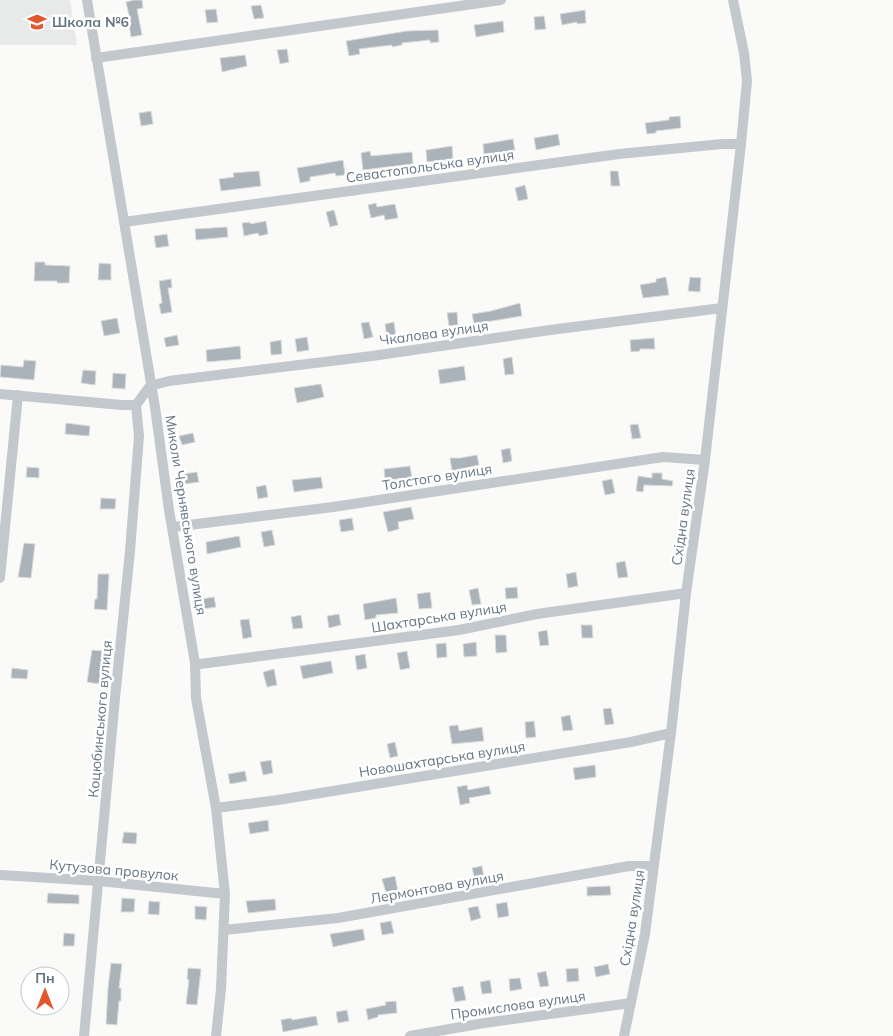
<svg xmlns="http://www.w3.org/2000/svg" width="893" height="1036" font-family="Mulish,sans-serif">
<style>
.built{fill:#e8e9e9}
.building{fill:#aab3b9;stroke:#dcdcda}
.lines{fill:none;stroke-linecap:round;stroke-linejoin:round}
.minor{stroke:#c3c8cc;stroke-width:10}
.labels{text-anchor:middle;stroke-width:5;stroke-linejoin:round;paint-order:stroke}
.poi-label{font-size:14px;font-weight:bold;fill:#657683;stroke:#fff;text-anchor:start}
.street-label{font-size:14px;fill:#657683;stroke:#fff}
</style>
<rect width="100%" height="100%" fill="#fafaf8"/>
<!-- built -->
<path class="built" d="M0 0H70L77 45H0Z"/>
<!-- building -->
<path class="building" d="M134 0H142L143 8 137 9 142 35 131 37 129 24H131L126 2Z
M261 5 264 18 254 19 251 6Z
M216 9 218 22 207 23 205 10Z
M585 10 586 23 577 24V22L562 25 560 14Z
M544 16 546 29 535 30 534 17Z
M503 21 504 32 476 37 474 25Z
M438 30 439 42 430 43V40L402 43V45L392 47V45L359 49 360 54 349 56 346 41 407 31Z
M287 49 289 62 280 64 277 50Z
M245 55 247 66 222 72 220 58Z
M151 111 153 124 141 126 139 113Z
M680 116 681 128 656 131V133L647 134 645 123 669 120V117Z
M558 134 560 145 536 150 534 138Z
M513 139 515 151 484 156 483 144Z
M452 146 453 159 427 162 426 150Z
M370 151 371 156 412 152 413 164 363 170 361 153Z
M343 160 345 175 336 176 335 173 310 177V181L300 183 297 168Z
M259 171 261 186 221 191 219 179 234 177 233 173Z
M610 171H618L620 186H611Z
M525 185 528 199 518 201 515 188Z
M376 203 377 207 395 204 398 218 385 220 384 215 371 218 368 205Z
M334 210 338 225 330 227 326 212Z
M266 221 268 234 259 236 258 233 244 236 242 223 250 222V224Z
M227 227 228 237 196 240 195 229Z
M167 234 169 246 156 248 154 236Z
M35 262H45V265L70 266 69 283H57V281H34Z
M99 263 111 264V280H98Z
M666 277 669 295 643 298 640 285 656 282V279Z
M690 277 701 278 700 292 688 291Z
M171 279 172 288H168L172 312 161 314 159 304 162 303 159 281Z
M520 303 522 316 474 324 472 314 491 311Z
M457 312 458 325 449 326 447 313Z
M117 318 120 333 104 336 101 321Z
M369 322 373 337 364 339 361 323Z
M394 322 396 337 387 338 385 324Z
M177 335 179 345 166 347 164 338Z
M307 337 309 350 297 352 295 339Z
M654 338 655 349H640V351L631 352 630 340Z
M281 340 282 354 271 355 270 342Z
M240 346 241 359 207 362 206 350Z
M512 357 514 374 505 375 503 359Z
M24 360 36 361 34 380 0 377 1 365 23 367Z
M464 366 466 380 440 384 438 370Z
M83 370 96 371 95 385 81 383Z
M113 373 126 374 125 389 112 388Z
M321 384 324 397 297 403 294 388Z
M66 423 90 426 89 436 65 434Z
M638 424 641 438 632 439 630 425Z
M193 433 195 442 182 445 179 436Z
M510 448 512 461 503 463 501 450Z
M477 455 479 465 452 471 450 458H460Z
M410 466 412 478 385 480 384 469Z
M27 467 39 468V478L26 477Z
M197 472 199 482 185 484 183 474Z
M652 473H662V479L673 481 672 486 644 485 643 492 636 491 638 476 652 478Z
M321 477 323 488 294 492 292 480Z
M612 479 615 493 605 495 602 481Z
M266 485 268 497 258 499 256 487Z
M101 498 116 499 115 509H100Z
M411 507 414 519 398 522 399 529 388 532 383 512Z
M352 518 354 530 341 532 339 520Z
M272 530 275 545 264 547 261 532Z
M239 536 241 547 207 554 206 542Z
M24 543 35 544 31 578 18 577Z
M625 561 628 577 618 578 616 563Z
M576 572 578 586 568 588 566 574Z
M98 574H109L107 610 94 609 95 599H97Z
M517 587 518 598 506 599 505 588Z
M478 588 481 604 472 605 469 590Z
M430 592 432 608 419 609 417 594Z
M214 597 216 607 203 609 201 599Z
M396 598 398 613 376 615V618L365 620 363 604Z
M339 614 341 625 329 628 327 616Z
M301 615 303 628 293 629 291 617Z
M249 619 252 637 243 639 240 620Z
M581 625H592L593 638H582Z
M547 630 549 645 540 646 538 632Z
M495 635H506L507 652 496 653Z
M476 642 477 656 464 657 463 644Z
M446 643 447 657 437 658 436 644Z
M92 650 103 651 99 684 87 682Z
M407 651 410 668 400 670 397 653Z
M365 654 367 668 357 670 355 656Z
M331 661 333 673 303 679 300 666Z
M12 668 28 670 27 679 11 678Z
M274 669 277 685 267 687 263 672Z
M611 708 614 724 605 725 603 709Z
M570 715 573 730 563 731 561 717Z
M534 721 536 737 526 738 525 722Z
M458 725 459 731 482 727 484 741 452 744 449 726Z
M395 742 398 756 390 758 387 744Z
M271 760 273 773 263 775 260 762Z
M595 765 596 777 575 780 573 768Z
M245 771 247 781 230 784 228 774Z
M467 785 468 790 489 786 491 794 469 798 470 803 460 805 457 787Z
M268 820 269 831 250 834 248 823Z
M124 832 137 833 136 844 122 843Z
M482 866 484 878 475 880 472 868Z
M395 876 398 891 386 893 382 879Z
M610 886 611 895 587 896V887Z
M48 893 79 895V904L47 903Z
M122 898 135 899 134 912H121Z
M275 899 276 910 248 913 246 901Z
M149 901 160 902 159 915 148 914Z
M507 902 509 916 498 918 496 904Z
M195 906 207 907 206 920 195 919Z
M478 906 481 918 471 921 468 908Z
M391 921 394 933 382 935 380 923Z
M363 929 365 940 333 947 330 934Z
M64 933 75 934 74 946H63Z
M111 963 122 964 119 988H121V1001H119L117 1025 106 1024 108 988Z
M608 964 610 974 596 977 594 967Z
M188 968 201 969 197 1005 186 1004 189 980 187 979Z
M578 968 579 981 567 982 566 969Z
M546 971 549 986 540 987 537 973Z
M520 978 522 989 510 991 509 979Z
M490 980 492 993 482 994 480 982Z
M463 986 466 1000 455 1002 452 988Z
M396 1001 397 1013 378 1015V1017L368 1020 366 1009 386 1005 385 1002Z
M347 1010 349 1021 338 1023 336 1012Z
M316 1016 318 1025 283 1032 281 1020 291 1018 292 1020Z"/>
<g class="lines">
<!-- minor -->
<path class="minor" d="M87 0 155 407 169 510 195 663 196 698 216 808 225 894 221 989 216 1036
M96 58 501 0
M124 222 619 154 722 144H741
M0 394 122 405H136
M136 405 150 386 169 381 372 356 550 330 722 308
M173 527 333 507 663 457 705 460
M0 578 18 395
M195 663 200 664 459 630 537 614 686 593
M216 808 278 800 631 742 671 733
M0 875 99 881 225 894
M224 930 338 918 629 866H653
M84 1036 115 698 130 551 139 436 136 405
M410 1036 484 1023 631 1003
M624 1036 645 934 671 733 686 593 705 460 741 144 747 81 744 53 733 0"/>
</g>
<!-- icons -->
<defs>
<g id="school-bare" transform="scale(1.5)"><path d="M0-5L7-2L0 1L-7-2ZM-4 1L0 2.5L4 1V4Q0 6-4 4Z" fill="#e4572e" stroke="#fff" stroke-width="2.5" paint-order="stroke"/></g>
</defs>
<g fill-rule="evenodd">
<use href="#school-bare" x="37" y="22"/>
</g>
<g class="labels">
<!-- poi labels -->
<g class="poi-label">
<text x="52" y="27">Школа №6</text>
</g>
<!-- street labels -->
<g class="street-label">
<text transform="translate(430 166) rotate(-8)" y="5">Севастопольська вулиця</text>
<text transform="translate(434 333) rotate(-8)" y="5">Чкалова вулиця</text>
<text transform="translate(437 477) rotate(-9)" y="5">Толстого вулиця</text>
<text transform="translate(186 515) rotate(81)" y="5">Миколи Чернявського вулиця</text>
<text transform="translate(683 517) rotate(-82)" y="5">Східна вулиця</text>
<text transform="translate(439 617) rotate(-9)" y="5">Шахтарська вулиця</text>
<text transform="translate(100 719) rotate(-85)" y="5">Коцюбинського вулиця</text>
<text transform="translate(442 759) rotate(-9)" y="5">Новошахтарська вулиця</text>
<text transform="translate(114 870) rotate(5)" y="5">Кутузова провулок</text>
<text transform="translate(437 887) rotate(-10)" y="5">Лермонтова вулиця</text>
<text transform="translate(632 918) rotate(-81)" y="5">Східна вулиця</text>
<text transform="translate(518 1005) rotate(-8)" y="5">Промислова вулиця</text>
</g>
</g>
<!-- north arrow -->
<g transform="translate(45 991)"><circle r="24" fill="#ffffff" stroke="#c1c8cd"/>
<path d="M0-4L9 19L0 12L-9 19Z" fill="#e4572e"/>
<text y="-8" font-size="14" font-weight="bold" text-anchor="middle" fill="#657683">Пн</text>
</g>
</svg>
